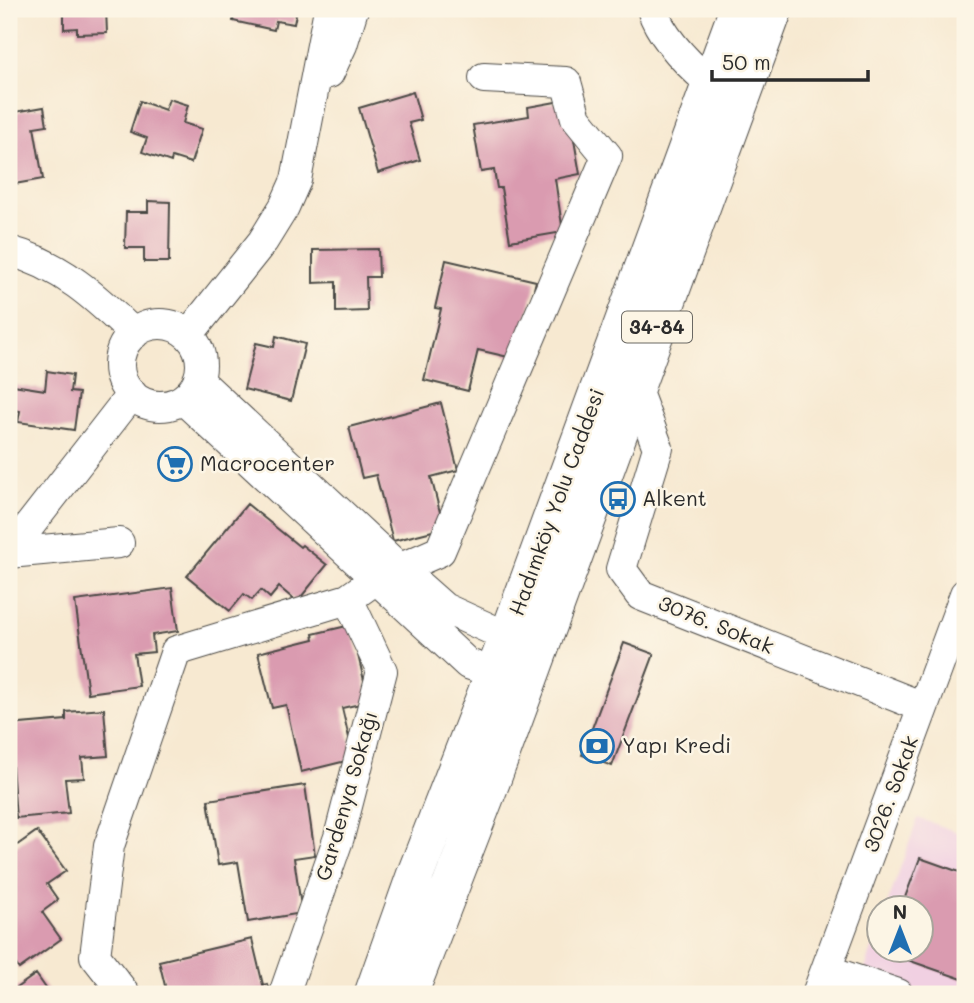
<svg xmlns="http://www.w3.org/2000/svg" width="974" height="1003" font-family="Mali,sans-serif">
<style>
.built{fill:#f1d0e2}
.building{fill:#da9bb0}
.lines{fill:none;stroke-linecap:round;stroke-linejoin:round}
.minor-casing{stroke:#4a4844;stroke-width:32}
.major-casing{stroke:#4a4844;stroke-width:39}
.minor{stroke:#fff;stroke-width:30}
.major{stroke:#fff;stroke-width:37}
.labels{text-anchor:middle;stroke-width:5;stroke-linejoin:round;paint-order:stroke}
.shield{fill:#fcf5e5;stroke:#6a6863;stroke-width:2}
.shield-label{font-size:19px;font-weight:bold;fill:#2b2b2b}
.poi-label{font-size:21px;fill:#2b2b2b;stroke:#fcf5e5;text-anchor:start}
.street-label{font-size:21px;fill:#2b2b2b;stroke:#fcf5e5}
</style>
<rect width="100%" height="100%" fill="#fcf5e5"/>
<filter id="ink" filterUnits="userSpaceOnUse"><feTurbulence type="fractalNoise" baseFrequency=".0143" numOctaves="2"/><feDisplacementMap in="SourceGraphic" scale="14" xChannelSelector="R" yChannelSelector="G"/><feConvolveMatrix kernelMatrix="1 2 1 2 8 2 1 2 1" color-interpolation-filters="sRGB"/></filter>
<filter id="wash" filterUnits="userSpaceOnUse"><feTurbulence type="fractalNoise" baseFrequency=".00686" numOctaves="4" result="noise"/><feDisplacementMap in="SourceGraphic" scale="28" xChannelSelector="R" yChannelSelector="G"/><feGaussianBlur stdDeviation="1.57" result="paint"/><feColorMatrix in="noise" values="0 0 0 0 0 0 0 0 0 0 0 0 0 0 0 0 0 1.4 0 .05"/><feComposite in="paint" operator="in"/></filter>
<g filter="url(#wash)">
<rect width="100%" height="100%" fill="#f7e9d1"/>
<!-- built -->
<path class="built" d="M918 818 965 835V994H919L863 975 879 928 880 950H922V908H886Z"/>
<g id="blocks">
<!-- building -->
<path class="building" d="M64 9H106L107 33 77 34V28L64 29Z
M235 9H297L294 24 276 21 274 30 233 21Z
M413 92 421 120 409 123 420 160 378 173 359 108Z
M169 99 188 105 183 123 202 129 191 163 172 157 171 162 142 152 147 138 130 132 140 101 165 110Z
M567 100 580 174 555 179 563 232 510 241 501 188H497L494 170 481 172 473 125 529 116 528 107Z
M44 107 47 125 34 127 43 179 9 185V113Z
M148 201 170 202 169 262H144V248H125L126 212H148Z
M378 249 379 277H366L367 311 336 312V282L313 283V250Z
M446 260 536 281 517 359 478 350 468 391 424 380 441 309 435 308Z
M276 336 305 344 291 401 244 389 256 343 274 347Z
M47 371 72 375 70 392 79 393 74 430 18 422 20 411 9 409 13 385 45 390Z
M441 403 458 470 431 477 444 528 393 541 376 475 362 478 349 427Z
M247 504 300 547 302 545 327 565 297 602 279 587 270 598 261 590 252 600 244 594 230 611 187 576Z
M172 588 178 631 152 635 154 652 134 654 139 686 88 693 75 601Z
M351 625 369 702 342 708 354 759 301 772 286 705 272 708 258 653 314 639 313 634Z
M624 643 654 654 612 766 582 755Z
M104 709 108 756 82 758 84 778 65 779 69 813 16 818 9 725 66 720V712Z
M305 785 315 855 294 858 302 913 248 922 238 862 218 865 208 800Z
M37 831 66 871 47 884 58 900 42 912 61 939 19 969 9 954V851Z
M920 858 965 874V980L882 951 922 950V908H901Z
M252 939 263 985 267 984 270 994H167L159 961Z
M36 974 50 994H9V993Z"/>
</g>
</g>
<g filter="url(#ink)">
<use href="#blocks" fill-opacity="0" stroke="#4a4844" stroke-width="2"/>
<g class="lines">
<!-- minor casing -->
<g class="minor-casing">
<path id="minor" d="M652 9C661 37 688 64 710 83
M329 73 342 45 353 9
M9 251C60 264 97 298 134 334
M119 365a41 41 0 1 1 82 0a41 41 0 1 1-82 0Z
M188 335 263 241 284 207 296 180 329 9
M198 380 400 569 444 608 508 637
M635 387 658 448 621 569 640 595 923 707
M183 399 468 664 495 673
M9 552 132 394
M9 553 119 543
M826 970 898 994
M125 994 95 956 109 846 176 651 348 599 376 579 440 551 607 156 576 118 566 82 484 78
M284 994 339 837 382 671 348 599
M817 994 965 594"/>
</g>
<!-- major casing -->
<g class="major-casing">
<path id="major" d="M373 994 416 873 508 637 738 9
M409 994 493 777 774 9"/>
</g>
<!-- minor -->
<use href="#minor" class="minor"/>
<!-- major -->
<use href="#major" class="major"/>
</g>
</g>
<!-- icons -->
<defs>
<g id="supermarket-ring" transform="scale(1.75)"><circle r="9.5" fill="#fcf5e5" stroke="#1f6fb2" stroke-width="1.5"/><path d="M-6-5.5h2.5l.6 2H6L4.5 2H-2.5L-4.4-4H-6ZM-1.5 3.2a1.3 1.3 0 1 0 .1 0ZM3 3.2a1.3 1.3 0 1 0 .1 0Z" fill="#1f6fb2"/></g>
<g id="bus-ring" transform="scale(1.75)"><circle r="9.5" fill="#fcf5e5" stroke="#1f6fb2" stroke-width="1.5"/><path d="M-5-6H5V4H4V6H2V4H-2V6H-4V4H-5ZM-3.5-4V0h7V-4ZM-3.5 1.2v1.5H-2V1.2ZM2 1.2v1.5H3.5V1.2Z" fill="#1f6fb2"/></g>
<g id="bank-ring" transform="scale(1.75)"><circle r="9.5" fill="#fcf5e5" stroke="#1f6fb2" stroke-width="1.5"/><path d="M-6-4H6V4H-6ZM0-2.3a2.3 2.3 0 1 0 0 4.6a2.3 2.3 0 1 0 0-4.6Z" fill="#1f6fb2"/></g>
</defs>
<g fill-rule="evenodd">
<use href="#supermarket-ring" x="175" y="464"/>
<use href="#bus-ring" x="618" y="499"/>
<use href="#bank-ring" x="597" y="746"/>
</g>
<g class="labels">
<!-- shield labels -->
<rect class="shield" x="622" y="311.5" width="70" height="31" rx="5"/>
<g class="shield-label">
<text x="657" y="334">34-84</text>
</g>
<!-- poi labels -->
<g class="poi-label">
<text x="200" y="471">Macrocenter</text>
<text x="642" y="506">Alkent</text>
<text x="622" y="753">Yapı Kredi</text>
</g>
<!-- street labels -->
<g class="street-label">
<text transform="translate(557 502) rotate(-70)" y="7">Hadımköy Yolu Caddesi</text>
<text transform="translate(716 625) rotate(22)" y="7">3076. Sokak</text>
<text transform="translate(891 794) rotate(-70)" y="7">3026. Sokak</text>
<text transform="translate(347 796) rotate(-74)" y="7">Gardenya Sokağı</text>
</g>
</g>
<!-- margin -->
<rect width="974" height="1003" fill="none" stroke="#fcf5e5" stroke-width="35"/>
<!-- north arrow -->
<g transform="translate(900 929)"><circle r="33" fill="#fcf5e5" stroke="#a8a49b" stroke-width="2"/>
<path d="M0-5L12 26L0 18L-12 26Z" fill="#1f6fb2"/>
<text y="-10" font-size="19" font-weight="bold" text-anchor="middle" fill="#2b2b2b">N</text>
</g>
<!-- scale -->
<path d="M712 70v10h156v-10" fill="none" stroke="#2b2b2b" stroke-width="3.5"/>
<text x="722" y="70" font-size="21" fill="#2b2b2b" stroke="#fcf5e5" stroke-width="5" paint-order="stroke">50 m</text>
</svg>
